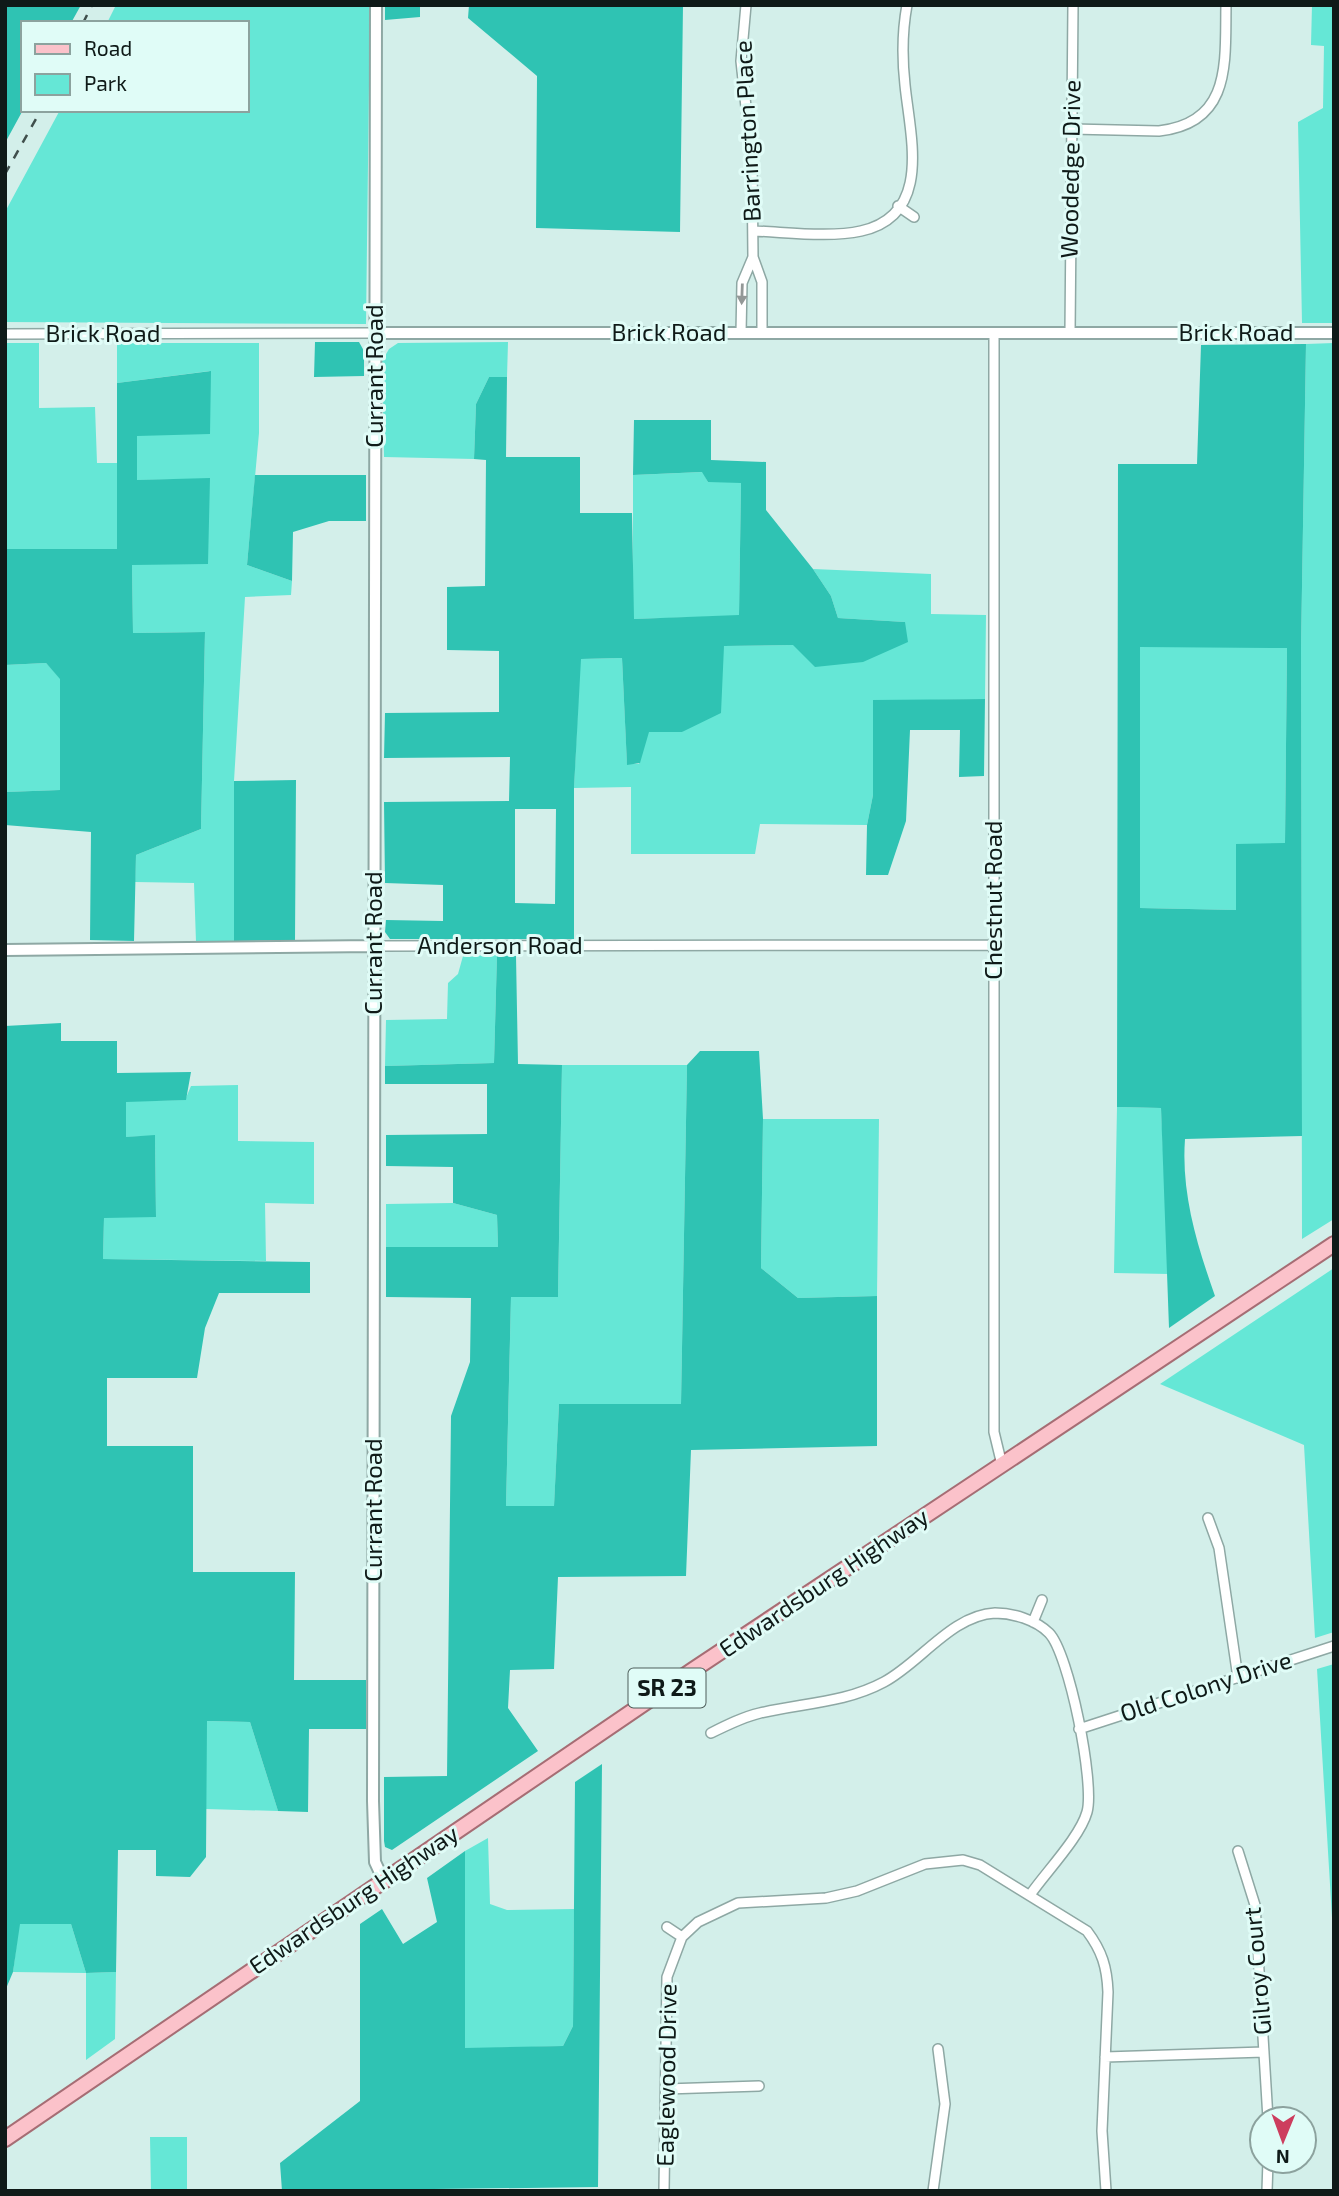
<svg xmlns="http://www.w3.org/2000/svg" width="1339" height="2196" font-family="'Exo 2',sans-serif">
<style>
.green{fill:#65e7d6}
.forest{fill:#2fc3b3;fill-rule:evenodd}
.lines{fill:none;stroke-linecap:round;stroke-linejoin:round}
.minor-casing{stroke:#8ea8a4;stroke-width:12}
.tertiary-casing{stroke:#8ea8a4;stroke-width:14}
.primary-casing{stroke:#a66d74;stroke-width:18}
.minor{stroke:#fff;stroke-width:9}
.tertiary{stroke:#fff;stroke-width:10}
.primary{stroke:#fbc2ca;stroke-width:14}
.rail{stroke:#404f4c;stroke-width:2.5;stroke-dasharray:9 9;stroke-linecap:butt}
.oneway{fill:#939897}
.labels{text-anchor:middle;stroke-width:6;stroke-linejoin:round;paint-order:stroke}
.shield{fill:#e0fcf7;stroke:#4e5e5b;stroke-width:2}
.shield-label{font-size:23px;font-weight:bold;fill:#0f1a18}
.street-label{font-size:24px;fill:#0f1a18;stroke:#e0fcf7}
</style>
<rect width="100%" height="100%" fill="#d3efea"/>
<!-- green -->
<path class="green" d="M116 5H370L366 324 5 322V212L60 110H247V23H107Z
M1312 5H1334V323H1302L1298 122 1323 108 1324 46 1311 45Z
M508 342 507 377H489L476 404 474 459 384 457 382 361 389 349 398 343Z
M5 343H39V408L95 407 97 463H117V549H5Z
M117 343H259V433L247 565 292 581 291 595 245 597 234 781V941L196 942 194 883 135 882 136 855 201 829 205 632 133 633 132 565 210 479 137 480V435L210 371 117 383Z
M1334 343V1219L1302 1239 1301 648 1306 344Z
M703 472 708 482H741L739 616 633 619V475Z
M813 569 931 574V614L986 615 985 699 873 701V795L867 825 760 824 755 854H631V787L574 788 580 659 622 658 627 764H639L648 732H682L724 646 793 645 905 622 838 618 831 596Z
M1139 647H1287L1285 844 1236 910 1140 908Z
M46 663 60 678V790L5 792V665Z
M497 955 494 1063 385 1066 386 1020 447 1019 448 983 458 974 463 956Z
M562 1065H687L681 1404H559L554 1507 506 1506 511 1297H558Z
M238 1085V1141L314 1142V1204L265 1203 266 1261 103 1259 104 1217H156L155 1136 126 1137V1101L185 1100 191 1086Z
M1117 1107 1161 1108 1169 1274 1114 1273Z
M763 1119H879L877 1296 798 1298 761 1268Z
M453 1203 497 1215 498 1247H386V1204Z
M1334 1268V1632L1315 1638 1304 1445 1160 1384Z
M1334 1664V1951L1317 1669Z
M206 1721 250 1722 278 1811 206 1809Z
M488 1838 490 1904 507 1910 574 1909 573 2026 563 2046 465 2049V1851Z
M19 1924H71L86 1973 116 1972 115 2039 86 2060V1973L13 1972Z
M150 2137H187V2191H151Z"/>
<!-- forest -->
<path class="forest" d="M5 5H81L71 23H23V110L5 143Z
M385 5H420V17L385 20Z
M469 5H683L680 232 536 228 537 76 468 18Z
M315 342H359L364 351V376L314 377Z
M1306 344 1301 648 1302 1136 1185 1139C1181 1193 1197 1245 1215 1296L1169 1328 1161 1108 1117 1107 1118 464H1197L1201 345ZM1140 647 1287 648 1285 843 1236 844V910L1140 908Z
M211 371 210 434 137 436V480L210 478 208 564 132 565 133 633 205 632 201 829 136 855 134 941 90 940 91 832 5 825V792L60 790V679L46 663 5 665V549H117V383Z
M489 377H507L506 457H580V513H632L634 619 739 615 741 483 708 482 702 472 633 475 634 420H711V460L766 462V510L813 569 831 596 838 618 905 622 908 642 863 662 815 667 793 645 724 646 721 713 682 732H649L640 763 627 765 622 658 581 659 574 788V939H390L385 932 386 920 443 921V885L385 883 384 802 509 801 510 757 384 758 385 713 499 712V651L447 650V587L485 586 486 460 474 459 476 404ZM515 809H556L555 904 515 903Z
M255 475H366V521H329L293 532 292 581 247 565Z
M985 699 984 776 959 777 960 730H910L906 821 888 875H866L867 825 873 795V700Z
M296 780 295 940 234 941V781Z
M497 955 516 956 518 1064 562 1065 558 1297H511L506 1506H554L559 1404H681L687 1065 700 1051H759L763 1119 761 1268 798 1298 877 1296V1446L691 1450 686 1576 558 1577 554 1669 510 1670 508 1708 538 1751 392 1850 385 1847 384 1841V1777L447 1776 451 1416 470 1362 471 1298 386 1297V1247H498L497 1215 453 1203V1167L386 1166V1135L487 1134V1084H385V1066L494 1063Z
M61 1023V1041H117V1073L191 1072 186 1100 126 1102V1137L155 1135 156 1217 104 1218 103 1259 310 1262V1293H219L205 1328 197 1378H107V1446H193V1572H295L294 1680H366V1729H309L308 1812 278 1811 250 1722 207 1721 206 1857 190 1877 156 1876V1850H118L116 1972 86 1973 71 1924H20L13 1972 5 1991V1026Z
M602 1764 598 2187 282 2191 280 2163 360 2101V1924L382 1909 403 1944 437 1922 427 1878 465 1851V2048L563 2046 573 2026 575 1782Z"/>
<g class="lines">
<!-- minor casing -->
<g class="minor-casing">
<path id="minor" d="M746 5 741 61 752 162 753 257 762 282V333
M1072 129 1159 131C1232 123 1225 62 1226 5
M898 206 914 217
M754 231C785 232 830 238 861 231 933 215 910 136 905 85 902 58 902 32 907 5
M741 333 742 283 753 257
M994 333V1432L1002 1465
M1070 333 1073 5
M5 334 374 333
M374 946 994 945
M1208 1518 1219 1548 1238 1678
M1033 1622 1042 1600
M1079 1729 1334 1646
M711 1733C727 1725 743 1717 760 1713 802 1703 845 1703 884 1682 920 1663 952 1615 995 1613 1013 1613 1036 1620 1049 1633 1069 1653 1095 1784 1087 1812 1080 1837 1046 1872 1030 1895
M1238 1851 1255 1905 1268 2119
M667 1927 682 1937
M1105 2057 1264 2052
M666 2089 759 2086
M664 2191 667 1977 682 1937 698 1922 738 1903 826 1898 857 1891 925 1864 963 1860 980 1865 1087 1931C1102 1951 1107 1967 1108 1992L1102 2131 1106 2191
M933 2191 945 2104 938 2049
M1267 2191 1268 2161"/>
</g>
<!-- tertiary casing -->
<g class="tertiary-casing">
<path id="tertiary" d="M376 5 373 1801 375 1862 383 1879
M374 333H1334
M5 950 374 946"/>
</g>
<!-- primary casing -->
<g class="primary-casing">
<path id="primary" d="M5 2139 693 1670 1334 1244"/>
</g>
<!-- minor -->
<use href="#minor" class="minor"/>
<!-- tertiary -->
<use href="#tertiary" class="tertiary"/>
<!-- primary -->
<use href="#primary" class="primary"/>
<!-- rail -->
<path class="rail" d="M83 23 92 5
M5 174 41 110"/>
</g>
<!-- one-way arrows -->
<defs><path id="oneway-solid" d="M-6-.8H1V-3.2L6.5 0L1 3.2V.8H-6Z" transform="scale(1.75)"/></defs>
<use class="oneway" href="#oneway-solid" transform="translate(742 294) rotate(92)"/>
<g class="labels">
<!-- shield labels -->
<rect class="shield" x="628.5" y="1668.5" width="77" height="39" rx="5"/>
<g class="shield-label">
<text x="667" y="1696">SR 23</text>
</g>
<!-- street labels -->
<g class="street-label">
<text transform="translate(748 131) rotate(-93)" y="8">Barrington Place</text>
<text transform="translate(1071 169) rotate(-89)" y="8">Woodedge Drive</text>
<text x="669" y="341">Brick Road</text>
<text x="1236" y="341">Brick Road</text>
<text x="103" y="342">Brick Road</text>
<text transform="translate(375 376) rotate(-90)" y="8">Currant Road</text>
<text transform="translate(994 900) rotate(-90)" y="8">Chestnut Road</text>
<text transform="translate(374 943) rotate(-90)" y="8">Currant Road</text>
<text x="500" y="954">Anderson Road</text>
<text transform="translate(374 1510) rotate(-90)" y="8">Currant Road</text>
<text transform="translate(824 1583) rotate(-34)" y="8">Edwardsburg Highway</text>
<text transform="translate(1206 1687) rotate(-18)" y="8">Old Colony Drive</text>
<text transform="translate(354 1900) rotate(-34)" y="8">Edwardsburg Highway</text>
<text transform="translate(1258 1971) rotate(-95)" y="8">Gilroy Court</text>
<text transform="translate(667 2075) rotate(-89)" y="8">Eaglewood Drive</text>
</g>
</g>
<!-- border -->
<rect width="1339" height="2196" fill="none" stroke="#0f1a18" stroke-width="14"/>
<!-- legend -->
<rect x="21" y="21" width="228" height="91" fill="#e0fcf7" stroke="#8ca29e" stroke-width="2"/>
<rect x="35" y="44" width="35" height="10" fill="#fbc2ca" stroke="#8ca29e" stroke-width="2"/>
<text x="84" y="56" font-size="21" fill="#0f1a18">Road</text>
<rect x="35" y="74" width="35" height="21" fill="#65e7d6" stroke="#8ca29e" stroke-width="2"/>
<text x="84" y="91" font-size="21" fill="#0f1a18">Park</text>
<!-- north arrow -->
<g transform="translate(1283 2140) rotate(181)"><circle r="33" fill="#e0fcf7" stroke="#8ca29e" stroke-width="2"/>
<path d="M0-5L12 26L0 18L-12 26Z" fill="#cd3d5e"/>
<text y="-10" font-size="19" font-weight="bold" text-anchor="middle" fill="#0f1a18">N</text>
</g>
</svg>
